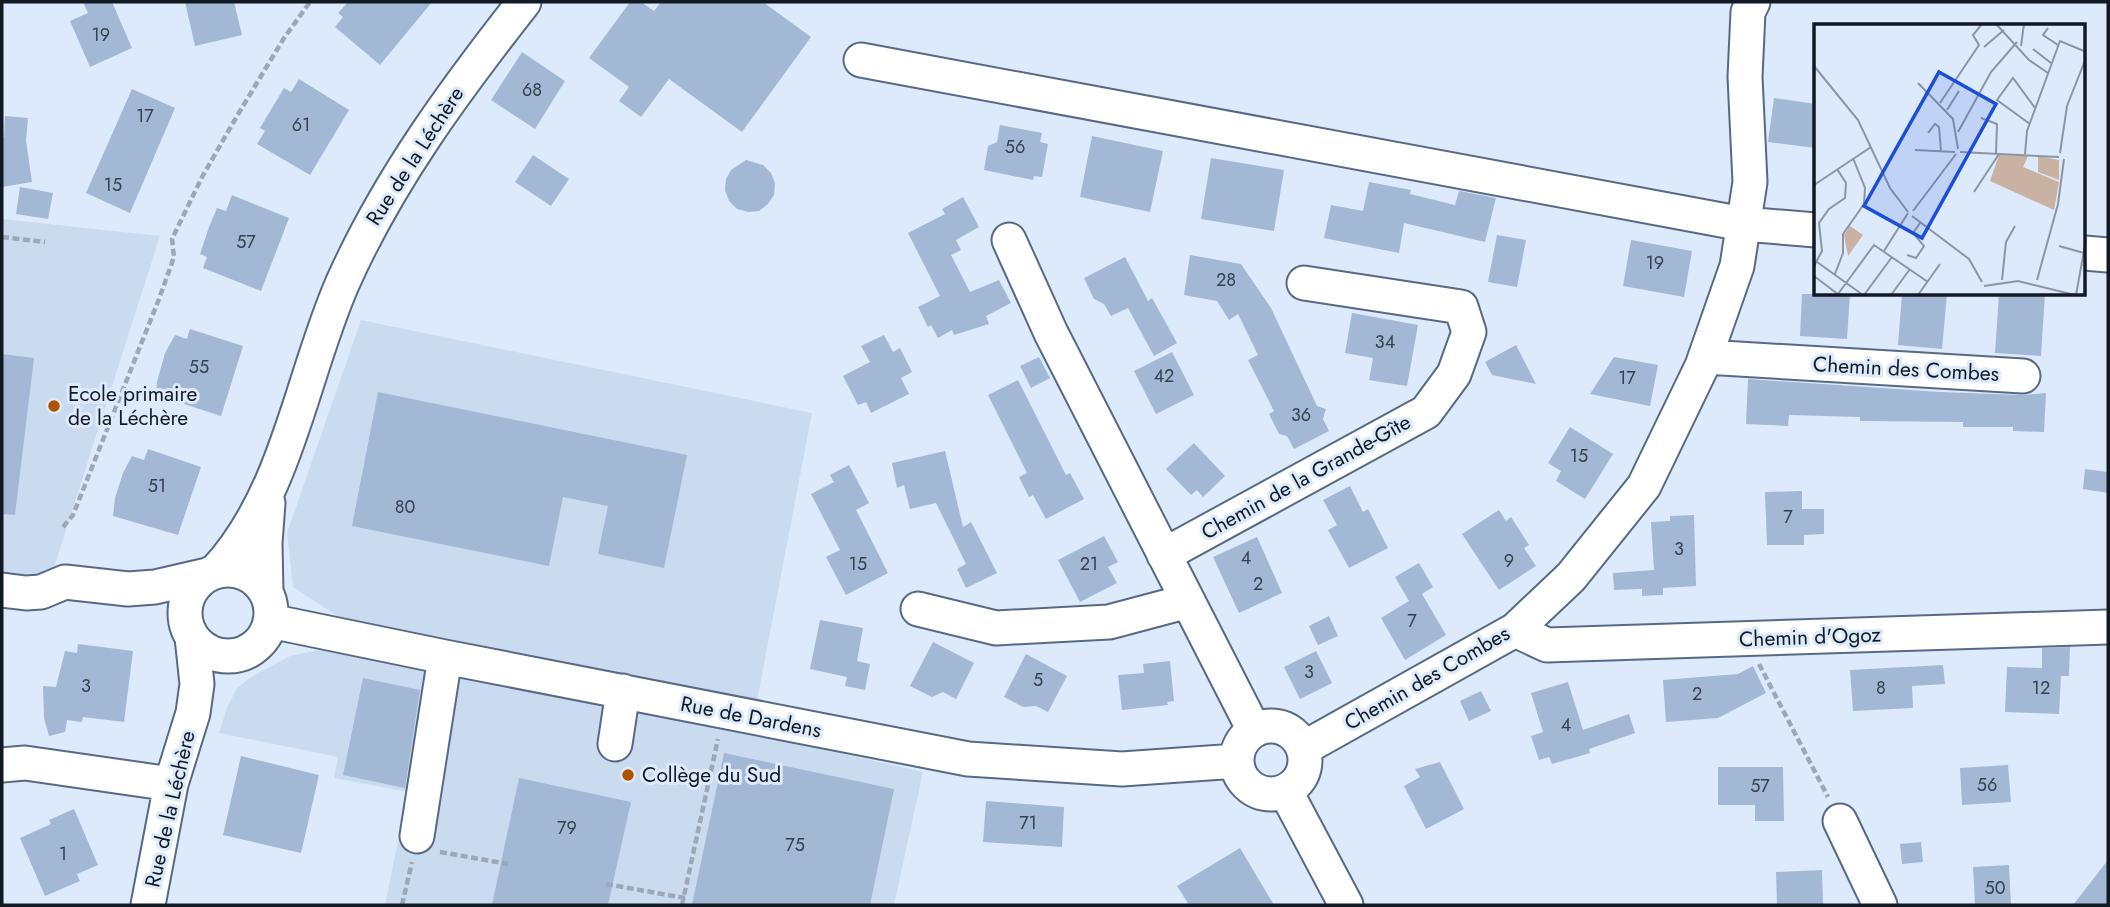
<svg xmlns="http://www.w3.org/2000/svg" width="2110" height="907" font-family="Jost,sans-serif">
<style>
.built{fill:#cbdbef}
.building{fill:#a2b8d4}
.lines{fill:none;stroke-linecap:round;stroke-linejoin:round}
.minor-casing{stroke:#576a84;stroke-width:37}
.path{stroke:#9ca7b7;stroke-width:4.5;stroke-dasharray:7 3.5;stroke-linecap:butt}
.minor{stroke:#fff;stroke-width:33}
.poi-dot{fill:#b05300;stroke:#ddeafc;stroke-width:2.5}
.labels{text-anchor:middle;stroke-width:6;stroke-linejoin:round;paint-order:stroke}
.number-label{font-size:18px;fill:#35414f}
.street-label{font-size:21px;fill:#111923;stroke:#ddeafc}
.poi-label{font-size:21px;fill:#111923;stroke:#ddeafc;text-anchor:start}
.inset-road{fill:none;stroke:#8b96a5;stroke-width:2}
.view{fill:#1d4ed8;fill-opacity:0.15;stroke:#1d4ed8;stroke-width:3.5}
.inset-edge{fill:none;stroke:#111923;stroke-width:3.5}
</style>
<rect width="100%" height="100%" fill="#ddeafc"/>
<!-- built -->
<path class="built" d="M2 219 160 236 51 577 2 583Z
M361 320 812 413 756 706 337 616 293 587 287 533Z
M325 649 455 666 923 772 894 905H385L408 792 334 778 338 757 219 733 227 708 237 688 251 677 290 656Z"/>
<!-- building -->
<path class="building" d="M83 2H112L132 48 90 67 70 21 88 13Z
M185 2H234L242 35 195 46Z
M348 2H432L380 65 335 27 343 17 338 13Z
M630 2H641L654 11 661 2H763L811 37 742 132 669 79 641 117 619 101 629 87 589 58Z
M522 52 565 81 535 129 491 100Z
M299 79 349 110 310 175 257 144 265 131 260 128 284 88 291 92Z
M132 89 175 108 130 213 86 193Z
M1774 98 1816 104V148L1768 142Z
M5 116 28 118 26 141 32 182 2 187V138L4 137Z
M1000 125 1042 133 1040 142 1048 144 1042 177 1034 176 1033 180 984 170 988 146 997 142Z
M1092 136 1163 151 1150 212 1080 197Z
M533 155 569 179 551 206 515 182Z
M1211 158 1284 170 1274 231 1201 219Z
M746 160 763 165 771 173 775 183 774 195 768 204 759 211 748 212 737 209 729 201 725 190 726 179 731 170Z
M1369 182 1411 190 1410 194 1455 205 1459 191 1496 198 1485 242 1404 223 1399 253 1324 238 1331 205 1363 211Z
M20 187 53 193 48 219 16 214Z
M232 195 289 218 261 291 203 268 207 257 200 254 209 227 217 208 226 211Z
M963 197 979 227 956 240 961 250 951 255 970 292 999 280 1011 303 986 316 989 324 954 335 952 330 938 338 931 325 928 327 918 307 940 296 908 233 945 214 942 209Z
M1497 235 1526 240 1517 287 1488 282Z
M1631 240 1692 251 1684 297 1623 286Z
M1190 255 1241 264 1271 308 1317 406 1326 409 1323 419 1329 431 1294 449 1287 436 1279 434 1269 414 1274 411 1248 360 1258 355 1238 314 1229 320 1217 301 1184 295Z
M1125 257 1148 301 1152 298 1177 343 1154 356 1128 308 1111 316 1104 304 1094 299 1084 278Z
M1802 294H1850L1847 339 1800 336Z
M1902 294H1947L1942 349 1898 345Z
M1999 294H2045L2041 356 1995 353Z
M1352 313 1418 325 1407 386 1369 380 1373 358 1345 353Z
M190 329 243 346 221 416 156 395 157 382 165 353 175 335 187 339Z
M884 335 893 352 900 348 912 372 901 378 909 394 871 413 866 402 858 405 843 376 870 362 861 346Z
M1516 345 1536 384 1492 375 1485 362Z
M1172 352 1194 395 1156 414 1134 371Z
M2 354 34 358 15 515 2 514Z
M1039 357 1050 378 1031 388 1020 366Z
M1614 357 1658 365 1650 406 1590 394Z
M1748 379 1940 392 2022 395 2046 393 2044 432 2013 431V427H1963V422L1860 421V417L1789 415 1788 426 1746 424Z
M1018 380 1066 475 1070 473 1084 499 1046 519 1033 495 1029 497 1019 477 1027 473 988 395Z
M378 392 687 455 664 568 598 554 608 506 563 497 549 566 352 526Z
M1570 427 1613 454 1585 499 1556 481 1561 471 1548 463Z
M1194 443 1225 476 1203 497 1197 490 1191 495 1166 469Z
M148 449 201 467 178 535 113 516 115 498 123 473 132 456 144 460Z
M945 451 963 527 971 522 997 573 966 588 957 569 966 564 936 503 910 509 904 485 897 488 892 463Z
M849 465 869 503 856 510 888 573 846 595 826 557 840 550 811 494 834 482 830 475Z
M2085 469 2108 472V493L2083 489Z
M1350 486 1363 512 1368 509 1388 548 1349 568 1328 530 1337 525 1323 500Z
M1802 491V509H1824V534L1804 535V545H1767L1765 492Z
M1499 510 1506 521 1511 517 1529 545 1524 548 1536 566 1499 590 1462 534Z
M1694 515 1696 586 1663 588V595L1642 596V589L1614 590 1613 573 1654 570 1651 522 1670 521V516Z
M1104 536 1118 562 1108 567 1117 583 1080 602 1058 560Z
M1257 537 1282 593 1239 613 1213 557Z
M1419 563 1433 587 1422 594 1446 635 1405 660 1381 618 1409 601 1395 577Z
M1329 616 1338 636 1318 645 1309 626Z
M820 620 863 628 857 661 870 664 865 690 845 686 847 677 810 669Z
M933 642 974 663 956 699 943 692 932 697 910 686Z
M78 644 133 651 124 722 83 717 82 722 67 720 65 732 49 736 44 718 43 686 56 687 65 651 77 653Z
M2070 647 2069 676H2061L2059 714 2005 712 2007 667 2042 668V648Z
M1316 651 1332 683 1300 699 1284 667Z
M1026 654 1067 676 1048 712 1036 706 1023 707 1004 697Z
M1170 661 1174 701 1167 702 1168 705 1122 710 1118 675 1144 673 1143 664Z
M1943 665 1945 684 1912 686 1913 708 1853 711 1850 670Z
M1753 666 1766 693 1718 718 1666 722 1663 680 1738 674Z
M363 678 420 690 405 788 343 775Z
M1568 682 1583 730 1629 714 1635 733 1589 749 1590 753 1552 764 1549 757 1539 760 1531 736 1543 732 1531 693Z
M1481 691 1491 711 1469 721 1460 701Z
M724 753 894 789 870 905H692Z
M241 756 319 775 301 853 223 835Z
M1440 762 1464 809 1426 829 1404 786 1420 777 1415 769Z
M2008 765 2011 802 1962 805 1960 768Z
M1718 767H1783L1784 821H1755V805H1718Z
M519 778 631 802 608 905H492Z
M986 801 1064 807 1062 847 983 842Z
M74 809 98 865 77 874 80 881 45 896 20 838 51 824 49 820Z
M1921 842 1923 862 1902 864 1900 844Z
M1240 848 1274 905H1189L1177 886Z
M2108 860V905H2073Z
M2009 865 2011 905H1975L1973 867Z
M1822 870 1823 905H1777L1776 872Z"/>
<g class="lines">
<!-- minor casing -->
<g class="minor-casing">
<path id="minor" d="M861 60 1743 224 1816 230
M1009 240 1051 333 1254 730
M2084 253 2108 255
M1705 357 2023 376
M1164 555 1426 412 1454 374 1469 332 1461 307 1304 283
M185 613a43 43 0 1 1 86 0a43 43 0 1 1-86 0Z
M215 572C288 494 301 377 343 282 389 179 455 90 524 2
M2 590 26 593 41 592 65 582 128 589 155 587 207 575
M266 593 265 543 268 503
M918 609 996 628 1109 622 1188 601
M270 621 445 657 968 759 1122 769 1237 761
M1515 630 1547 645 2108 627
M1237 760a34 34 0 1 1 68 0a34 34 0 1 1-68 0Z
M615 744 623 691
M1304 748 1515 630 1571 577 1644 486 1702 366 1737 266 1750 182 1745 77 1748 12 1753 2
M2 765 25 763 171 784
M1286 792 1346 905
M1840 821 1880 905
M417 836 445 657
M148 905 171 784 193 713 197 684 192 637"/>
</g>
<!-- path -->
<path class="path" d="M2 237 45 242
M63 527 73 515 159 299 174 257 172 239 202 177 237 116 284 38 310 2
M1759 664 1828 797
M675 774 709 782
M440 852 508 864
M606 884 685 898
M402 905 412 862
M682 905 718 739"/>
<!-- minor -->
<use href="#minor" class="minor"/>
</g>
<!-- markers -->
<g class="poi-dot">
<circle cx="54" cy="406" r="7"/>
<circle cx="628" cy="775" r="7"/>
</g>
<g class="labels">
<!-- number labels -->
<g class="number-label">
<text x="101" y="41">19</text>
<text x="532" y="96">68</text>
<text x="145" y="122">17</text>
<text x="301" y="131">61</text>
<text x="1015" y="153">56</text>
<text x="113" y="191">15</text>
<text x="246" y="248">57</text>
<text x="1655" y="269">19</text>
<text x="1226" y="286">28</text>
<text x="1385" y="348">34</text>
<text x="199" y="373">55</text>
<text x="1164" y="382">42</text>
<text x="1627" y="384">17</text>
<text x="1301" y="421">36</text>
<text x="1579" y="462">15</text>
<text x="157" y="492">51</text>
<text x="405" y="513">80</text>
<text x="1788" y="523">7</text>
<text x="1679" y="555">3</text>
<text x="1246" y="564">4</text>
<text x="1509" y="567">9</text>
<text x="858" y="570">15</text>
<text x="1089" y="570">21</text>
<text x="1258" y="590">2</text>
<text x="1412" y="627">7</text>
<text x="1309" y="678">3</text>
<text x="1038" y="686">5</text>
<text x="86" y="692">3</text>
<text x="1881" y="694">8</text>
<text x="2041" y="694">12</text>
<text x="1697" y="700">2</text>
<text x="1566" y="731">4</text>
<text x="1987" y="791">56</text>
<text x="1760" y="792">57</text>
<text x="1028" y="829">71</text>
<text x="567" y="834">79</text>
<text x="795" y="851">75</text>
<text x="63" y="860">1</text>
<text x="1995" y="894">50</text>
</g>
<!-- street labels -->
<g class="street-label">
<text transform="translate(415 156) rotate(-57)" y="7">Rue de la Léchère</text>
<text transform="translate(1906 369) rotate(3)" y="7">Chemin des Combes</text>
<text transform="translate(1306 477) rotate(-29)" y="7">Chemin de la Grande-Gîte</text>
<text transform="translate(1810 637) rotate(-2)" y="7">Chemin d'Ogoz</text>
<text transform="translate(1427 678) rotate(-30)" y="7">Chemin des Combes</text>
<text transform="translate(751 717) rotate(11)" y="7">Rue de Dardens</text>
<text transform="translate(170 809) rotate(-77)" y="7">Rue de la Léchère</text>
</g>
<!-- poi labels -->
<g class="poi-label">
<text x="68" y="401">Ecole primaire<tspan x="68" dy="24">de la Léchère</tspan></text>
<text x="642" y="782">Collège du Sud</text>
</g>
</g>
<!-- overview -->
<g transform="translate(1814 24)">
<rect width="271" height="271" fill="#ddeafc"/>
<path d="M185 131 214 132 209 143 245 158 240 186 176 157ZM224 132 245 136V156L224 148ZM36 202 49 211 34 232 30 211Z" fill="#c9b1a3"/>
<path class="inset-road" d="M182 0 215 36 234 49M234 4 229 11 244 21M207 22 210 0M170 23 190 6M219 25 237 39M0 42 44 96 76 164 94 188M104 59 139 95 144 125M126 79 165 21 159 11 168 0M133 86 145 67M167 94 183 100 182 129M216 100 183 76 199 54 221 84M144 108 177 48 203 18M114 109 121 100 125 103 127 127M101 126 141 128M146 128 245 133M246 129 253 82 272 34M211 130 213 107 246 17 270 27M0 161 57 123M160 168 185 130M99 187 142 130M98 192 155 235 168 258M245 222 270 229M70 227 94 189M93 231 102 234 110 222 99 209 106 199M3 238 49 271M0 242 8 227 5 199 15 185 31 174 32 159 23 145M21 250 29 229V210L50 180 51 164 39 134M0 252 25 271M188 256 192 218 201 202M223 256 244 180 250 135M170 262 204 257 261 271M24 270 60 221 114 258M50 271 78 233M77 271 96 245M104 271 126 240M262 271 272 216"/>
<path class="view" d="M125 48 182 80 108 214 50 182Z"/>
<rect width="271" height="271" class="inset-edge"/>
</g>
<!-- border -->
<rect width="2110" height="907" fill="none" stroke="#111923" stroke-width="7"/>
</svg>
